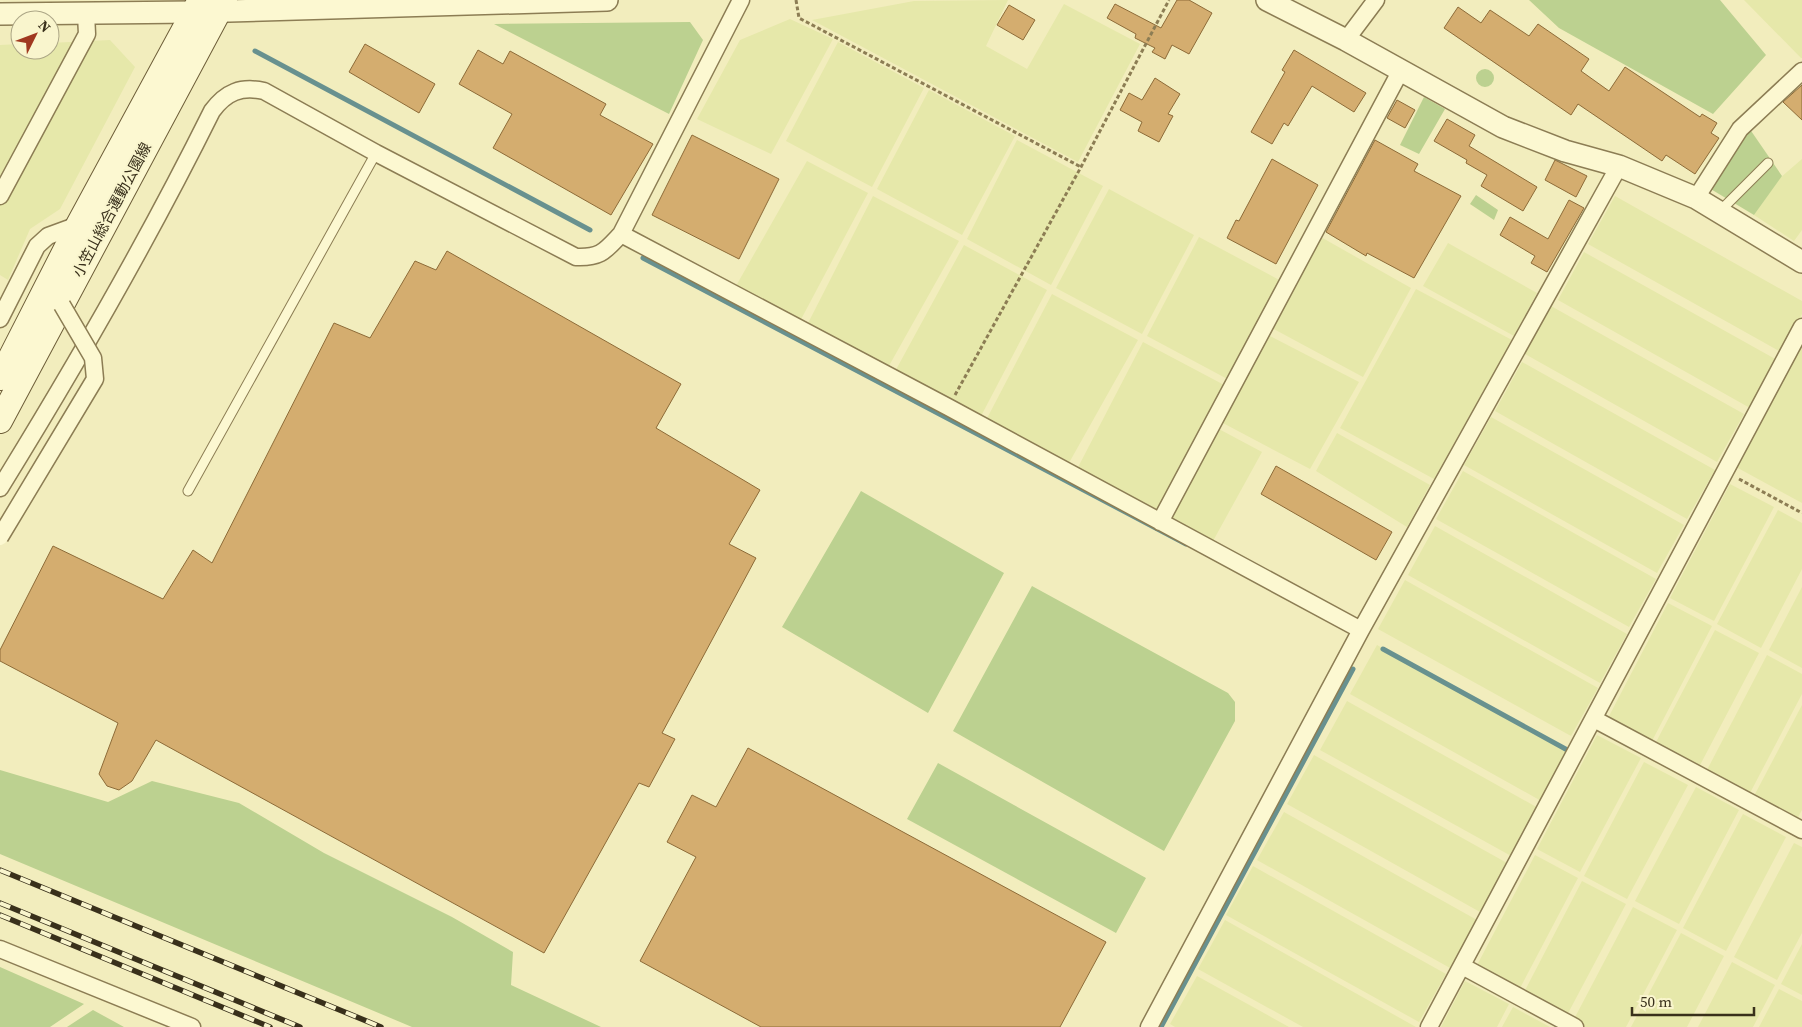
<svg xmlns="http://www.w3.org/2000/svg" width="1802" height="1027" font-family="'Source Serif 4','Noto Sans JP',serif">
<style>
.farmland{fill:#e6e8aa}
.green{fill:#bcd190}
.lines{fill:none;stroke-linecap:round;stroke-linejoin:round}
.stream{stroke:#68918f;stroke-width:5}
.building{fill:#d4ad6f;stroke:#8d6b38}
.service-casing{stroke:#8c7d54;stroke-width:11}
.minor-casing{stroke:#8c7d54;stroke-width:19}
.tertiary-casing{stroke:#8c7d54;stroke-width:24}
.secondary-casing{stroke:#6d5d38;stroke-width:26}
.path{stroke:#8c7d54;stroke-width:3;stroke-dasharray:4 2.5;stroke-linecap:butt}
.service{stroke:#fcf8d1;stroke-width:9}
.minor{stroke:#fcf8d1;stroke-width:16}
.tertiary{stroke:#fcf8d1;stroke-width:21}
.secondary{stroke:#fcf8d1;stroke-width:24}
.rail-casing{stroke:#39301b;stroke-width:5.5}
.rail{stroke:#f9f5cd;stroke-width:4;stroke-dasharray:11;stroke-linecap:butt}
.minor-bridge-casing{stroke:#8c7d54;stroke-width:19;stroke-linecap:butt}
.minor-bridge{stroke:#fcf8d1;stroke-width:16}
.labels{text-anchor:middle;stroke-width:4;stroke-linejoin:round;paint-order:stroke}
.street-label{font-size:15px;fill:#39301b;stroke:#f9f5cd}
</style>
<rect width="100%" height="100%" fill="#f2edbd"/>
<!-- farmland -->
<path class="farmland" d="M1008 0 986 46 1027 69 1064 4 1140 44 1078 162 812 20 914 1Z
M1744 0H1802V58H1801Z
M790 19 833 39 771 154 697 119 740 40Z
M110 40 135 67 60 209 30 229 8 280 0 275V45L20 44V50H50V43Z
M838 42 924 88 872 187 786 141Z
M929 90 1015 136 962 235 877 189Z
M1017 140 1103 186 1051 285 967 239Z
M1802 159V230L1794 241 1754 215 1780 178Z
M807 161 868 193 797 327 732 293Z
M1109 189 1194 235 1142 334 1056 288Z
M873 196 959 241 885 373 804 331Z
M1615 196 1802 301V314L1781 352 1588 244Z
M1319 236 1411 288 1363 377 1270 327Z
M1199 237 1285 283 1233 382 1147 336Z
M1448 243 1537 293 1514 336 1423 286Z
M964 245 1047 290 980 418 892 377Z
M1584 252 1777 360 1750 408 1558 300Z
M1416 289 1512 340 1434 479 1340 428Z
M1052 294 1138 340 1065 470 983 426Z
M1551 306 1744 414 1717 462 1525 354Z
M1268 335 1359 382 1310 469 1221 422Z
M1143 342 1228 387 1160 522 1074 475Z
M1802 342V503L1736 467Z
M1522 362 1715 470 1687 519 1495 411Z
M1491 417 1684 525 1657 573 1464 465Z
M1217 428 1262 452 1213 541 1170 517Z
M1337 433 1430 485 1407 527 1316 471Z
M1463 471 1656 579 1629 627 1436 519Z
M1730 484 1774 507 1714 621 1670 598Z
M1778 510 1802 523V569L1761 648 1717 624Z
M1435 526 1627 634 1600 683 1408 575Z
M1405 580 1598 688 1571 736 1378 629Z
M1802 587V668L1769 650Z
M1668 603 1712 626 1652 741 1608 718Z
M1715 630 1759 653 1699 767 1655 744Z
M1377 645 1570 753 1543 802 1350 694Z
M1767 655 1802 674V694L1750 793 1707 770Z
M1347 701 1540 809 1513 857 1320 750Z
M1802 705V810L1797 819 1754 796Z
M1597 735 1641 758 1580 872 1537 849Z
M1314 755 1507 863 1480 912 1287 804Z
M1644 762 1688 785 1627 899 1584 876Z
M1696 787 1739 810 1679 924 1635 901Z
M1284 812 1477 920 1450 968 1257 860Z
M1743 814 1786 837 1726 951 1683 928Z
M1794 843 1802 847V933L1777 980 1734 957Z
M1535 855 1578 878 1518 992 1475 969Z
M1253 866 1446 974 1419 1022 1226 915Z
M1582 881 1626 904 1565 1019 1522 996Z
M1633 907 1677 930 1626 1027H1584L1573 1021Z
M1225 920 1416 1027H1303L1198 969Z
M1681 933 1724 956 1687 1027H1631Z
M1802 944V995L1781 984Z
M1732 962 1775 985 1753 1027H1698Z
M1197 976 1289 1027H1175L1170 1024Z
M1465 981 1509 1004 1497 1027H1441Z
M1779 989 1802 1001V1027H1759Z
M1513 1007 1550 1027H1502Z"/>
<!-- green -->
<path class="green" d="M1529 0H1720L1766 55 1713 114 1559 28Z
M690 22 703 40 669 114 494 24Z
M1476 78a9 9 0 1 1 18 0a9 9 0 1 1-18 0Z
M1424 97 1445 109 1419 154 1400 145Z
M1747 125 1782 176 1754 215 1709 188Z
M1476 195 1498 210 1494 220 1470 204Z
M861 491 1004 573 928 713 782 627Z
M1032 586 1228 693 1235 702V721L1164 851 953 731Z
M938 763 1146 878 1116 933 907 819Z
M0 770 108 802 152 781 239 803 324 853 452 917 513 952 511 985 601 1027H412L0 854Z
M0 967 84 1004 50 1027H0Z
M93 1010 124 1027H67Z"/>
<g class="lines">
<!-- stream -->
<path class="stream" d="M255 51 590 230
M643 258 1186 544
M1383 649 1571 752
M1161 1027 1353 669"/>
</g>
<!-- building -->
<path class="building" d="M1177 0H1189L1212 13 1189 54 1172 45 1165 59 1152 52 1155 48 1135 38 1136 34 1107 18 1115 4 1161 28Z
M1009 5 1035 20 1023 40 997 25Z
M1458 7 1481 23 1490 10 1529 36 1538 24 1589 59 1581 71 1609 91 1625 67 1700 117 1702 114 1717 123 1711 133 1719 138 1695 174 1666 155 1662 161 1578 104 1571 115 1444 28Z
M365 44 435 84 419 113 349 72Z
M478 50 503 64 510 51 606 104 600 115 653 144 611 215 493 148 512 114 459 84Z
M1294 50 1366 93 1354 112 1312 86 1288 126 1284 123 1272 144 1251 132 1285 72 1282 70Z
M1155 78 1180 94 1168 114 1173 116 1159 142 1138 131 1142 122 1120 110 1129 93 1142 100Z
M1802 85V120L1783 102Z
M1397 100 1415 110 1405 128 1387 118Z
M1447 119 1475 135 1469 146 1537 187 1523 211 1481 186 1487 175 1466 163 1467 160 1434 141Z
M692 135 779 179 739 259 652 215Z
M1375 140 1418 164 1414 171 1461 196 1414 278 1367 253 1366 256 1326 232Z
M1272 159 1318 185 1276 264 1227 238 1236 220 1239 221Z
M1555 160 1587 176 1576 197 1545 180Z
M1569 200 1584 208 1547 272 1531 263 1535 256 1500 235 1510 217 1548 239Z
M447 251 681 384 656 428 760 490 729 544 756 558 662 733 675 739 649 787 639 783 544 953 156 740 132 781 119 790 107 786 99 774 118 723 0 661V650L53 546 163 599 193 550 212 563 334 323 370 338 415 261 436 270Z
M1276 466 1392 532 1376 560 1261 494Z
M748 748 1106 942 1060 1027H761L640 961 696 857 667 842 692 795 716 807Z"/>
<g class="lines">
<!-- service casing -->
<g class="service-casing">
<path id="service" d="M1720 211 1768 163
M188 491 376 153"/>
</g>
<!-- minor casing -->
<g class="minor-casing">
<path id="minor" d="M1346 40 1376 0
M0 196 87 34 86 14
M1696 198 1740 129 1802 71
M621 234 948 407 1361 630
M0 319 37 246 48 236 78 225
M0 488C76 365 148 240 212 111 226 92 241 86 264 91L376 153 576 257C601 258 605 251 621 234L741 0
M1160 522 1401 70
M1594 719 1802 830
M0 949 192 1027
M1462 966 1575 1027
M1149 1027 1361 630 1619 166
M1429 1027 1802 327"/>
</g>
<!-- tertiary casing -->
<g class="tertiary-casing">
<path id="tertiary" d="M1267 0 1346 40 1503 127 1565 151 1619 166 1696 198 1802 262
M0 14 194 12 607 0"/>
</g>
<!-- secondary casing -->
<g class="secondary-casing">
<path id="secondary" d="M0 378 78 225 200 0
M0 421 225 0"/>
</g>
<!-- path -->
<path class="path" d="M796 0 799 18 1081 167
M955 395 1081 167 1169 0
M1739 479 1802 513"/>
<!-- service -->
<use href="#service" class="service"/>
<!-- minor -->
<use href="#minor" class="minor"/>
<!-- tertiary -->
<use href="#tertiary" class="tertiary"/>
<!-- secondary -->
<use href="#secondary" class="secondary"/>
<!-- rail casing -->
<g class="rail-casing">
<path id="rail" d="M0 870 381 1027
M0 903 300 1027
M0 915 270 1027"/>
</g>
<!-- rail -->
<use href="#rail" class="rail"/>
<!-- minor-bridge casing -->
<g class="minor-bridge-casing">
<path id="minor-bridge" d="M0 537 95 379 93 358 62 305"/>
</g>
<!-- minor-bridge -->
<use href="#minor-bridge" class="minor-bridge"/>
</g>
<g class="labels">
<!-- street labels -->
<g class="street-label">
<text transform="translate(112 210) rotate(-62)" y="5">小笠山総合運動公園線</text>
</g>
</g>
<!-- north arrow -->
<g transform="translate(35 35) rotate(48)"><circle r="24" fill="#f9f5cd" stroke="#aca686"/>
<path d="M0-4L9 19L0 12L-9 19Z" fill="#a0381f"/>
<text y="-8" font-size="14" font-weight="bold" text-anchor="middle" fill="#39301b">N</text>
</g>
<!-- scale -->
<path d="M1632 1007v8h122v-8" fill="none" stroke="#39301b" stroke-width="2.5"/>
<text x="1640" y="1007" font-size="15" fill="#39301b" stroke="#f9f5cd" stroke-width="4" paint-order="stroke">50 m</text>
</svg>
